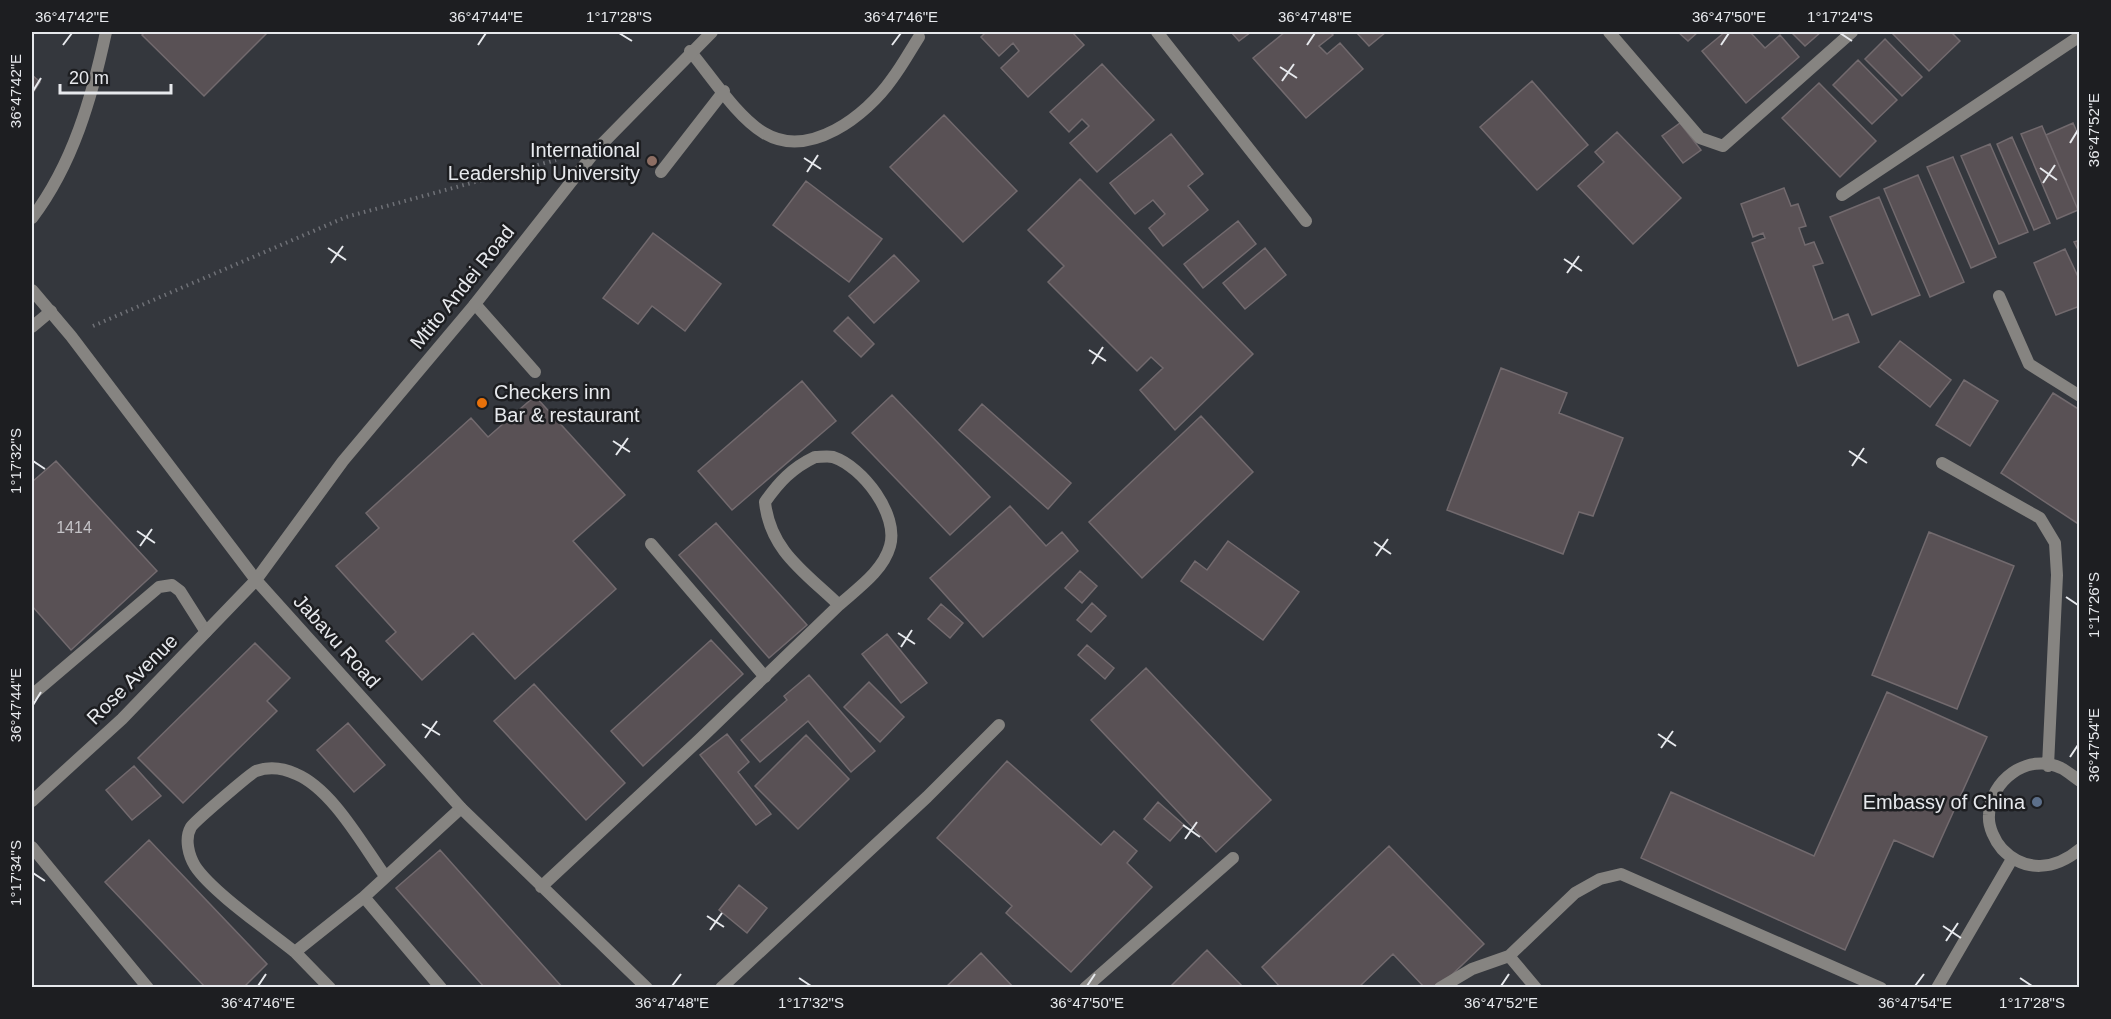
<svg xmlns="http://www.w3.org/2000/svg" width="2111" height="1019" font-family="Arial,sans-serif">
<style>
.building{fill:#595155;stroke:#726a6e;stroke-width:1.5}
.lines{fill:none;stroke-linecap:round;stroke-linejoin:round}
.path{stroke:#6f7177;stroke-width:4;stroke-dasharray:1.5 4.5;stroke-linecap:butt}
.lane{stroke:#868481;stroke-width:12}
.street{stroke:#868481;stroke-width:12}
.ticks{fill:none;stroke:#e7e9ed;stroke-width:2}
.education-dot{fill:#8d6e63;stroke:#1d1e21;stroke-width:2}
.food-dot{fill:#e8710a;stroke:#1d1e21;stroke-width:2}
.service-dot{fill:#5c6f8a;stroke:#1d1e21;stroke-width:2}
.labels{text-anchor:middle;stroke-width:5;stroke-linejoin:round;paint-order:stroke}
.number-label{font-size:16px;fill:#c4c3c7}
.poi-label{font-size:20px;fill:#e7e9ed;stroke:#1d1e21;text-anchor:end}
.street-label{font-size:20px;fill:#e7e9ed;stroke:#1d1e21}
.neatline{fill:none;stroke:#e7e9ed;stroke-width:2}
.ticks-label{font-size:15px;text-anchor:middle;fill:#e7e9ed}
</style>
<rect width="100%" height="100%" fill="#34373d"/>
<!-- building -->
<path class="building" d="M145 32H268L204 96 142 35Z
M986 32H1072L1084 45 1028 97 1001 68 1019 51 1013 43 999 56 981 37Z
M1231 32H1251L1239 41Z
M1285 32H1330L1333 35 1319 46 1327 54 1340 43 1363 69 1306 118 1253 58Z
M1356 32H1386L1369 46Z
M1678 32H1698L1688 41Z
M1725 32H1750L1765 48 1780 35 1799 57 1746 103 1702 51Z
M1791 32H1821L1805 46Z
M1891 32H1951L1960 41 1929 71Z
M1885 39 1922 77 1902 96 1865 59Z
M1858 60 1897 100 1872 124 1833 85Z
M1102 64 1154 120 1097 172 1070 143 1089 126 1082 119 1069 132 1050 112Z
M32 75 40 82 32 94Z
M1532 81 1588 145 1537 190 1480 127Z
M1819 83 1876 141 1840 177 1782 118Z
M944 115 1017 191 963 242 890 167Z
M1680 123 1701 150 1683 163 1662 136Z
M2073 123 2080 139 2078 210 2046 135Z
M2042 126 2078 210 2057 219 2021 134Z
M1617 132 1681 198 1633 244 1578 186 1604 162 1595 152Z
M1171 134 1203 174 1188 186 1208 210 1163 246 1149 228 1165 214 1153 200 1135 214 1110 183Z
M2012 137 2050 223 2034 230 1997 144Z
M1990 144 2028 232 1999 244 1961 156Z
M1953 157 1996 257 1971 268 1927 167Z
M1918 175 1964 282 1930 297 1884 189Z
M1080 179 1253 354 1175 430 1140 390 1163 368 1151 357 1137 371 1048 282 1064 266 1028 230Z
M806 181 882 239 849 282 773 225Z
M1784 188 1791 206 1798 204 1806 226 1799 228 1805 245 1814 242 1823 263 1813 266 1833 320 1848 314 1859 342 1798 366 1752 243 1765 238 1763 233 1753 237 1741 204Z
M1879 197 1920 295 1872 315 1830 217Z
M1238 221 1256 244 1203 288 1184 264Z
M653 233 721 284 685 331 652 306 638 324 603 298Z
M2080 240V254L2074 242Z
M1265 248 1286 275 1245 309 1223 283Z
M2065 249 2080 281V306L2056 315 2034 263Z
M894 255 919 281 874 323 849 296Z
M848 317 874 344 861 357 834 331Z
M1900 341 1951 380 1930 407 1879 367Z
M1501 368 1567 393 1559 413 1623 438 1593 516 1579 512 1563 554 1447 510Z
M1964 380 1998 401 1970 446 1936 425Z
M802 381 836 421 732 510 698 471Z
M2053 393 2080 410V525L2001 473Z
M892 395 990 497 950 535 852 433Z
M535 396 625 495 573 541 616 589 515 679 473 633 422 680 386 641 396 632 336 566 379 528 366 513 471 418 488 437Z
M982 404 1071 483 1048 509 959 430Z
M1201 416 1253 472 1142 578 1089 522Z
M56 461 157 571 71 650 32 606V482Z
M1010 506 1046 546 1062 532 1078 551 983 637 930 578Z
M716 523 807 625 769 658 679 555Z
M1929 532 2014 566 1957 709 1872 675Z
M1228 541 1299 592 1263 640 1181 581 1195 561 1207 570Z
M1080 571 1097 586 1082 603 1065 588Z
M1092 603 1106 616 1091 632 1077 620Z
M941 604 963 623 950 638 928 619Z
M887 634 927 683 901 703 862 654Z
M711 640 743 674 643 766 611 731Z
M255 643 290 678 267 701 277 711 183 803 138 758Z
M1087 645 1114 668 1105 679 1078 655Z
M1146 668 1271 800 1216 852 1091 720Z
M809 675 875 751 851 772 808 721 760 762 741 740 787 700 784 696Z
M869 682 904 717 880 742 844 707Z
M534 684 625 783 586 820 494 721Z
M1887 692 1987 737 1933 857 1894 840 1845 950 1641 858 1671 792 1814 856Z
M348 723 385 765 354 792 317 750Z
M727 734 749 762 738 772 771 814 756 825 700 755Z
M806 735 849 779 798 829 755 786Z
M1007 761 1101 845 1114 831 1137 851 1127 863 1152 887 1071 972 1006 913 1012 906 937 838Z
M134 766 161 796 132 820 106 790Z
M1158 802 1184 825 1170 841 1144 819Z
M149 840 267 964 243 988H206L105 882Z
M1389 846 1484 944 1438 988H1425L1393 954 1358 988H1281L1262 967Z
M440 850 563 988H485L396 888Z
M739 885 767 908 747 933 719 910Z
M1207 950 1244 988H1169Z
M981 953 1014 988H945Z"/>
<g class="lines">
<!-- path -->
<path class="path" d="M93 326 346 217 556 160"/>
<!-- lane -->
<path class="lane" d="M690 51C711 76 737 117 764 133 809 160 866 116 892 79 902 66 910 51 919 37
M661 172 724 91
M1842 195 2080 36
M32 218C73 164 92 97 106 32
M1999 296 2029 364 2080 396
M475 304 535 372
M32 327 51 311
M1942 463 2040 518 2055 543 2057 575 2048 766
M651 544 765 677
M32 695 159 587 172 585 180 591 206 632
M2080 781C2074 777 2067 771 2061 768 2027 752 1990 781 1989 815 1988 827 1995 841 2002 849 2025 873 2055 870 2080 849
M32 847 148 988
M364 897 441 988
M295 952C269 931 212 892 195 866 189 856 184 839 191 827 195 821 251 773 256 771 270 766 283 768 296 774 332 789 362 844 385 876
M1509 956 1536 988
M330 988 295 952 364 897 461 808
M1440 988 1472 969 1509 956 1575 893 1600 879 1621 874 1881 988
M1937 988 2012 859"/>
<!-- street -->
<path class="street" d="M1157 32 1306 221
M1609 32 1700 138 1723 146 1852 32
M32 290 71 336 256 580 461 808 647 988
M815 457C820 457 828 456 833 457 863 467 899 515 890 546 883 571 858 588 839 605 806 573 770 551 765 502 779 482 792 468 815 457Z
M32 801 122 719 256 580 343 461 475 304 597 149 712 32
M541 887 699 740 839 605
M721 988 927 797 999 725
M1085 988 1233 858"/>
</g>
<!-- ticks -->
<path class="ticks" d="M619 33 632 41M1840 33 1852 41M63 45 72 33M478 45 486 33M892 45 901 33M1307 45 1315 33M1721 45 1729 33M1280 67 1297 78M1282 81 1294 64M33 91 41 78M2070 143 2078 130M804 158 821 169M2040 168 2057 180M807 172 818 155M2043 183 2055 165M328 248 346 260M1564 259 1582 271M331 263 343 246M1567 273 1579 256M1089 350 1106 361M1092 364 1103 347M613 441 630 452M1849 451 1867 463M616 455 628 438M33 461 45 469M1852 466 1864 448M137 531 155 543M1374 542 1391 554M140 546 152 529M1376 556 1388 539M2066 597 2078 605M898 633 915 644M901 647 912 630M33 705 41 692M422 724 440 735M1658 734 1676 746M425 738 437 721M1661 748 1673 731M2070 757 2078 745M1183 825 1200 837M1185 839 1197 822M33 873 45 881M707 916 724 927M1943 926 1961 938M710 930 722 913M1946 941 1958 923M799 978 811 986M2020 978 2032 986M258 986 266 974M672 986 681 974M1087 986 1095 974M1501 986 1509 974M1915 986 1924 974"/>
<!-- markers -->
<circle class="education-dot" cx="652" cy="161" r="6"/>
<circle class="food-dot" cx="482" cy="403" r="6"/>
<circle class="service-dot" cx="2037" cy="802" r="6"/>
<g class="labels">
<!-- number labels -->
<g class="number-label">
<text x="74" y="533">1414</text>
</g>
<!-- poi labels -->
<g class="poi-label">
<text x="640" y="157">International<tspan x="640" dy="23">Leadership University</tspan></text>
<text x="494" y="399" text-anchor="start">Checkers inn<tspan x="494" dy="23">Bar &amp; restaurant</tspan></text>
<text x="2025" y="809">Embassy of China</text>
</g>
<!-- street labels -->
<g class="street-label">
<text transform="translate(462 287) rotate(-51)" y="7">Mtito Andei Road</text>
<text transform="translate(337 641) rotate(48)" y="7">Jabavu Road</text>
<text transform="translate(132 679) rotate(-45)" y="7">Rose Avenue</text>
</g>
</g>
<!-- border -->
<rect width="2111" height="1019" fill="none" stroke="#1d1e21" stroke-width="66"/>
<!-- scale -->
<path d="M60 84v9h111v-9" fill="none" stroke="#e7e9ed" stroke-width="3"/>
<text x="69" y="84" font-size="18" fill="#e7e9ed" stroke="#1d1e21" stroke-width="4.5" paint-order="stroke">20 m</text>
<rect x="33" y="33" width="2045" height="953" class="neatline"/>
<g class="ticks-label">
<text x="72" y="22">36°47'42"E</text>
<text x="486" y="22">36°47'44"E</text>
<text x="619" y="22">1°17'28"S</text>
<text x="901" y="22">36°47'46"E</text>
<text x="1315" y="22">36°47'48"E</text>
<text x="1729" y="22">36°47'50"E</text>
<text x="1840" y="22">1°17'24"S</text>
<text transform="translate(16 91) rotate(-90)" y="5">36°47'42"E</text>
<text transform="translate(2094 130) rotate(-90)" y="5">36°47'52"E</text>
<text transform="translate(16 461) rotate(-90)" y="5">1°17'32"S</text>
<text transform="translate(2094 605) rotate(-90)" y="5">1°17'26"S</text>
<text transform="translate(16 705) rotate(-90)" y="5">36°47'44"E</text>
<text transform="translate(2094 745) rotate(-90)" y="5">36°47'54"E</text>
<text transform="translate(16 873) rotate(-90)" y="5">1°17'34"S</text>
<text x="258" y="1008">36°47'46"E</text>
<text x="672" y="1008">36°47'48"E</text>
<text x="811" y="1008">1°17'32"S</text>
<text x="1087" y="1008">36°47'50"E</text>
<text x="1501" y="1008">36°47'52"E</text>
<text x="1915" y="1008">36°47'54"E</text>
<text x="2032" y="1008">1°17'28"S</text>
</g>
</svg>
